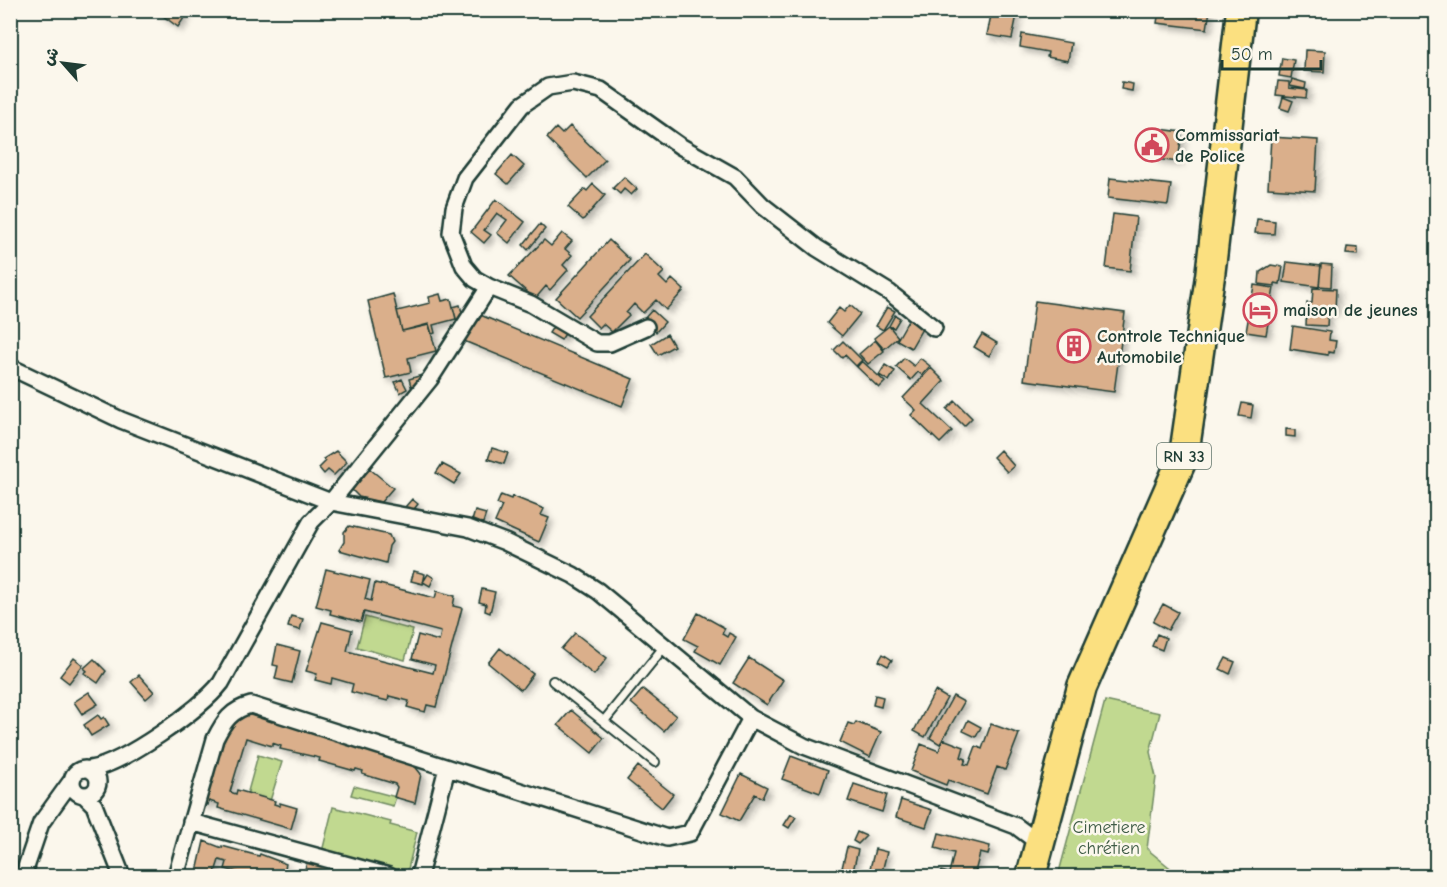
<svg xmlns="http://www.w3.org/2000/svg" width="1447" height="887" font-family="'Comic Neue','Playpen Sans Arabic',sans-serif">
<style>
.green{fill:#c1d990;stroke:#708b62;stroke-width:1.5}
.building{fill:#daaf8b;stroke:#1f3d34;stroke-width:1.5;filter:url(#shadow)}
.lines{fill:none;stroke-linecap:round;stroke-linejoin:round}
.lane-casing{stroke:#1f3d34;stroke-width:12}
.street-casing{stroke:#1f3d34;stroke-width:20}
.highway-casing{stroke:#1f3d34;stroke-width:33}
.lane{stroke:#fbf7ec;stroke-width:8}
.street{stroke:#fbf7ec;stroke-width:15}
.highway{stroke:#fbe080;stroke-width:28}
.labels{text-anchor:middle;stroke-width:5;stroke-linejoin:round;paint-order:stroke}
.shield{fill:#fbf7ec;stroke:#61756b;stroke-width:1.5}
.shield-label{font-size:16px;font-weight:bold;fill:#1f3d34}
.poi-label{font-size:18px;font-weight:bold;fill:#1f3d34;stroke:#fbf7ec;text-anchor:start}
.park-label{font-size:18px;fill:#3f5c46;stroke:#fbf7ec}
</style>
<defs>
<filter id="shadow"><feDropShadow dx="4" dy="4" stdDeviation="3" flood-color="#0004"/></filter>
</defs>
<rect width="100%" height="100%" fill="#fbf7ec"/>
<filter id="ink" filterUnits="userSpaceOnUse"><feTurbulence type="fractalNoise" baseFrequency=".0167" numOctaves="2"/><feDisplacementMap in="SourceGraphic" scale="12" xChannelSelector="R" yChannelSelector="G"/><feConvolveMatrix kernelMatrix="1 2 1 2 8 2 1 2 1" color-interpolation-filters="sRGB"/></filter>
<g filter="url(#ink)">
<!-- green -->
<path class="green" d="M365 617 413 630 405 660 357 647Z
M1105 701 1160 713 1150 752 1156 777 1147 849 1180 876H1058Z
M258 755 282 762 270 801 247 795Z
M354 786 396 797 393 806 351 795Z
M333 807 391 822 390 825 417 832 407 873 322 852Z"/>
<!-- building -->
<path class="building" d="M155 10H181L186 15 178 27Z
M992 10H1018L1012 39 987 35Z
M1159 10H1183L1182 15 1192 16V10H1210L1207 29 1157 23Z
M1022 34 1071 43 1068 61 1047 57 1048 52 1020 47Z
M1305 50 1325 51 1324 72 1304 71Z
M1282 58 1294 60 1291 78 1279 76Z
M1292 79 1306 83 1305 89 1290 86Z
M1278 81 1289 82V88L1307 90 1306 98 1276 95Z
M1122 82 1133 84 1132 91 1121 89Z
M1283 97 1293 101 1289 111 1280 108Z
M570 126 605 160 587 178 547 138 556 128 562 134Z
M1160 129 1182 132 1178 162 1156 159Z
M1271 137 1318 140 1315 191 1268 188Z
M512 155 524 166 508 184 496 174Z
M624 177 637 189 631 195 624 189 620 194 613 188Z
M1110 178 1171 185 1168 205 1108 198Z
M593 184 605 195 583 220 568 207 585 189 587 191Z
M496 199 525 222 509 243 497 233 507 220 497 213 484 230 491 235 484 243 471 232Z
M1113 214 1136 217 1130 271 1106 268Z
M1257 219 1275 221 1274 234 1255 233Z
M540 224 545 229 528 250 523 245Z
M562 233 572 241 565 249 572 255 563 265 568 270 550 290 546 286 535 299 509 276 544 240 551 246Z
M609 240 630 260 577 317 556 298Z
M1347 247 1358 248V255L1346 254Z
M645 254 664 272 659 277 667 285 672 279 684 290 666 310 656 300 643 313 634 304 626 313 629 315 612 332 603 324 599 328 587 316Z
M1287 262 1321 266 1319 287 1284 282Z
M1321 264 1332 265 1331 287 1319 286Z
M1271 265 1283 267 1280 284 1275 283V286L1259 284 1260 272Z
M1254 285 1274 288 1266 335 1246 332Z
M1313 288 1336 289 1335 311H1328L1327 326 1306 325 1307 303H1312Z
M393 294 402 331 429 325 436 351 408 358 411 372 386 378 368 301Z
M440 294 442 301 451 299 456 319 433 325 435 333 432 334 429 324 402 331 397 311 430 303 429 297Z
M1035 301 1125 313 1114 392 1024 380Z
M460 305 465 324 458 326 453 307Z
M850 305 860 314 842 336 827 323 839 308 844 312Z
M887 307 895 311 883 330 876 326Z
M652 310 665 322 656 332 643 320Z
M478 314 633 379 622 406 464 341Z
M895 315 900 318 894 328 889 326Z
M909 319 923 327 911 348 897 340Z
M556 322 568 329 561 340 549 333Z
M889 326 898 337 884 349 874 338Z
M1293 326 1330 332 1329 340 1336 341 1334 353 1328 352V355L1290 349Z
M667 334 674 346 658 355 651 344Z
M982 334 997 343 989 356 974 347Z
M875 340 884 351 868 364 859 354Z
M843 341 862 360 856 366 845 355 842 358 834 350Z
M904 358 914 366 920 358 930 366 922 375 918 372 911 380 896 367Z
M862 361 885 382 879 388 857 367Z
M885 365 895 371 889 381 879 375Z
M931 368 944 381 923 404 952 431 940 443 911 415 916 410 903 398Z
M422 375 424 382 411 386 409 379Z
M402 379 407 389 400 393 395 382Z
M955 401 972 418 964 426 947 409Z
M1242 403 1253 405 1251 418 1239 416Z
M1286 429 1295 430V437L1286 436Z
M492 448 508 453 504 464 488 459Z
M1000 450 1014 466 1007 472 993 457Z
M336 451 347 462 334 475 328 470 324 474 319 468 326 461 323 459Z
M442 464 461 474 454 484 436 473Z
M370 469 393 488 381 502 359 497 352 490Z
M501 495 511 499 512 496 544 509 541 515 549 518 539 542 495 522 502 506 497 504Z
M412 499 418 504 411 513 405 507Z
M475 511 486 514 483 523 472 521Z
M349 526 389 535 392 542 389 546 386 563 339 550 344 542V532Z
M326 569 370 580 365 599 371 601 375 583 435 598 437 591 455 596 453 606 462 608 436 707 427 705 425 712 407 707 409 701 389 696 388 701 351 692 353 684 332 678 331 684 315 680 317 674 306 671 322 622 352 630 347 651 433 673 435 665 412 659 418 635 439 641 441 632 364 612 361 622 330 614 331 610 316 606Z
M414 571 425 574 423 584 411 581Z
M428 574 434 578 430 586 423 582Z
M482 589 495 592 490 613 485 611 486 604 479 602Z
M1163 604 1178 612 1168 630 1153 622Z
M698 613 725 628 722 634 727 637 729 633 736 637 720 665 695 651 698 646 684 639Z
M291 616 303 619 300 630 288 627Z
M575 633 607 658 594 675 561 649Z
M1157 634 1166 638 1162 650 1152 646Z
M277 645 300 651 292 683 275 679 278 666 273 665Z
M500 648 533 674 521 690 488 663Z
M883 654 892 660 888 666 879 661Z
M74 658 83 665 69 683 60 676Z
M749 658 783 680 767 705 733 683Z
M1226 658 1235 662 1230 674 1220 669Z
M94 659 106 671 98 683 84 673 87 671 84 668Z
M139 675 154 692 146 699 131 682Z
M643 689 676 716 664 731 631 703Z
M935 691 947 698 925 737 914 731Z
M89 692 98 704 82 714 74 702Z
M875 695 883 697 881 707 873 705Z
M953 696 964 702 940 744 930 738Z
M571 710 604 738 592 753 558 725Z
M244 713 272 722 273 719 316 735 317 732 332 736 331 739 373 749V752L413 764 421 774 415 803 394 797 397 787 395 784 362 774 363 771 356 769 355 771 319 761 320 758 280 749 281 746 272 743V746L246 738 230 792 236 794 237 790 275 801 274 804 280 806V803L297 808 291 829 218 808 219 804 209 801 208 805 202 803 228 720Z
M98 715 101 719 104 717 109 725 91 736 84 725Z
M968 720 981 727 976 737 963 731Z
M856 722 881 732 870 757 840 742 848 723 854 725Z
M991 724 1019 734 1005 770 997 767 987 794 948 780 946 785 911 771 921 744 939 751 943 739 964 747 961 757 966 759 964 764 969 765 976 746 982 749Z
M791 756 828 770 820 793 782 779Z
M638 766 673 794 662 808 627 780Z
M741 774 767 787 762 798 755 794 739 821 722 813Z
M854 784 887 795 882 812 848 801Z
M901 800 932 810 926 827 896 817Z
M791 814 796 817 789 828 784 825Z
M857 832 866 836 858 844 853 841Z
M939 833 990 846 988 855 980 853 974 876H940L941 871 949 873 954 853 935 848Z
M204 841 222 848V846L259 856 260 854 286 864 283 876H260L254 874 253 876 225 869 227 862 219 860 214 876H196Z
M847 847 858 850 853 871 842 868Z
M875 849 887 852 881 876H868Z
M307 862 324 866 363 876H303Z"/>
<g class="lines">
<!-- lane casing -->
<g class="lane-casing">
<path id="lane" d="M553 681 655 762
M604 721 664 647"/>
</g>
<!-- street casing -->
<g class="street-casing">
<path id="street" d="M489 287 475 279 464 266 451 233 454 208 465 178 522 105 548 87 573 83 601 90 680 146 735 177 763 206 817 248 890 293 934 328
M10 367 121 420 331 502 430 379 489 287 531 304 597 343H610L646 327
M72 782a13 13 0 1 1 26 0a13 13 0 1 1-26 0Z
M90 769C123 764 200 710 221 683L311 522 331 502 468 528 505 542 573 575 598 591 751 718 804 746 1016 826 1032 838 1038 851
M84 795 94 805 122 876
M191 822 389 876
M23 876 41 823 72 780
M176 876 215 739C224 721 231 710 251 705L667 838 690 833 751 718
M419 876 447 768"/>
</g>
<!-- highway casing -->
<g class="highway-casing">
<path id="highway" d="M1031 876 1082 687 1184 455 1210 276 1241 10"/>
</g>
<!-- lane -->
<use href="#lane" class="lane"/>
<!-- street -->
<use href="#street" class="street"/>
<!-- highway -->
<use href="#highway" class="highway"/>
</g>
</g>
<!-- icons -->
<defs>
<g id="civic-ring" transform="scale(1.725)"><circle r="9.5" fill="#fbf7ec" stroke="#d1495b" stroke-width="1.5"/><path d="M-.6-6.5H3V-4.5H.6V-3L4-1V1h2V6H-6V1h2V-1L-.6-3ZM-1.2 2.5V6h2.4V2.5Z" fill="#d1495b"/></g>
<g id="hotel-ring" transform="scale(1.725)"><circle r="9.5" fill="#fbf7ec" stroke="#d1495b" stroke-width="1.5"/><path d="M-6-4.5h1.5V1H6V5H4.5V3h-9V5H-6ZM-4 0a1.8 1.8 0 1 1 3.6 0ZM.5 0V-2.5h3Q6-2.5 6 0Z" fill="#d1495b"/></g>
<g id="building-ring" transform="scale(1.725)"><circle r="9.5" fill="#fbf7ec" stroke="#d1495b" stroke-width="1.5"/><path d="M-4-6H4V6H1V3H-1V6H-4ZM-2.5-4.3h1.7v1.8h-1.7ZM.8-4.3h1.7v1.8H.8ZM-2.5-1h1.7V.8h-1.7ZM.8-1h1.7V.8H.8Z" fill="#d1495b"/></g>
</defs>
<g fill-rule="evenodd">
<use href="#civic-ring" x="1152" y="145"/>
<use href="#hotel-ring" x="1260" y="310"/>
<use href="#building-ring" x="1074" y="346"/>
</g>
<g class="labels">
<!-- shield labels -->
<rect class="shield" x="1157" y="443" width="54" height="26" rx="4.5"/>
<g class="shield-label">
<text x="1184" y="462">RN 33</text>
</g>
<!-- poi labels -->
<g class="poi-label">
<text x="1175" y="141">Commissariat<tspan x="1175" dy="21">de Police</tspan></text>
<text x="1283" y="316">maison de jeunes</text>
<text x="1097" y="342">Controle Technique<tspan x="1097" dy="21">Automobile</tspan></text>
</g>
<!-- park labels -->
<g class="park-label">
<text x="1109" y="833">Cimetiere<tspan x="1109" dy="21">chrétien</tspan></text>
</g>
</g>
<!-- margin -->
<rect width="1447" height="887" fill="none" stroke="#fbf7ec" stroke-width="36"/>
<rect x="18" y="18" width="1411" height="851" fill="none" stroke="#1f3d34" stroke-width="2" filter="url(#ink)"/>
<!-- north arrow -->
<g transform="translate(63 63) rotate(298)" stroke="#fbf7ec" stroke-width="4.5" paint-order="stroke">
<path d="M0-4.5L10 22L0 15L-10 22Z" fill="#1f3d34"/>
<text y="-9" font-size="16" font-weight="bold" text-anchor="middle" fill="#1f3d34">ش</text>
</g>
<!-- scale -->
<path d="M1222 60v9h99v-9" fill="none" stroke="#1f3d34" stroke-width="3"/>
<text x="1231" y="60" font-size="18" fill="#1f3d34" stroke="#fbf7ec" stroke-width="4.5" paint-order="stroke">50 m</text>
</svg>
